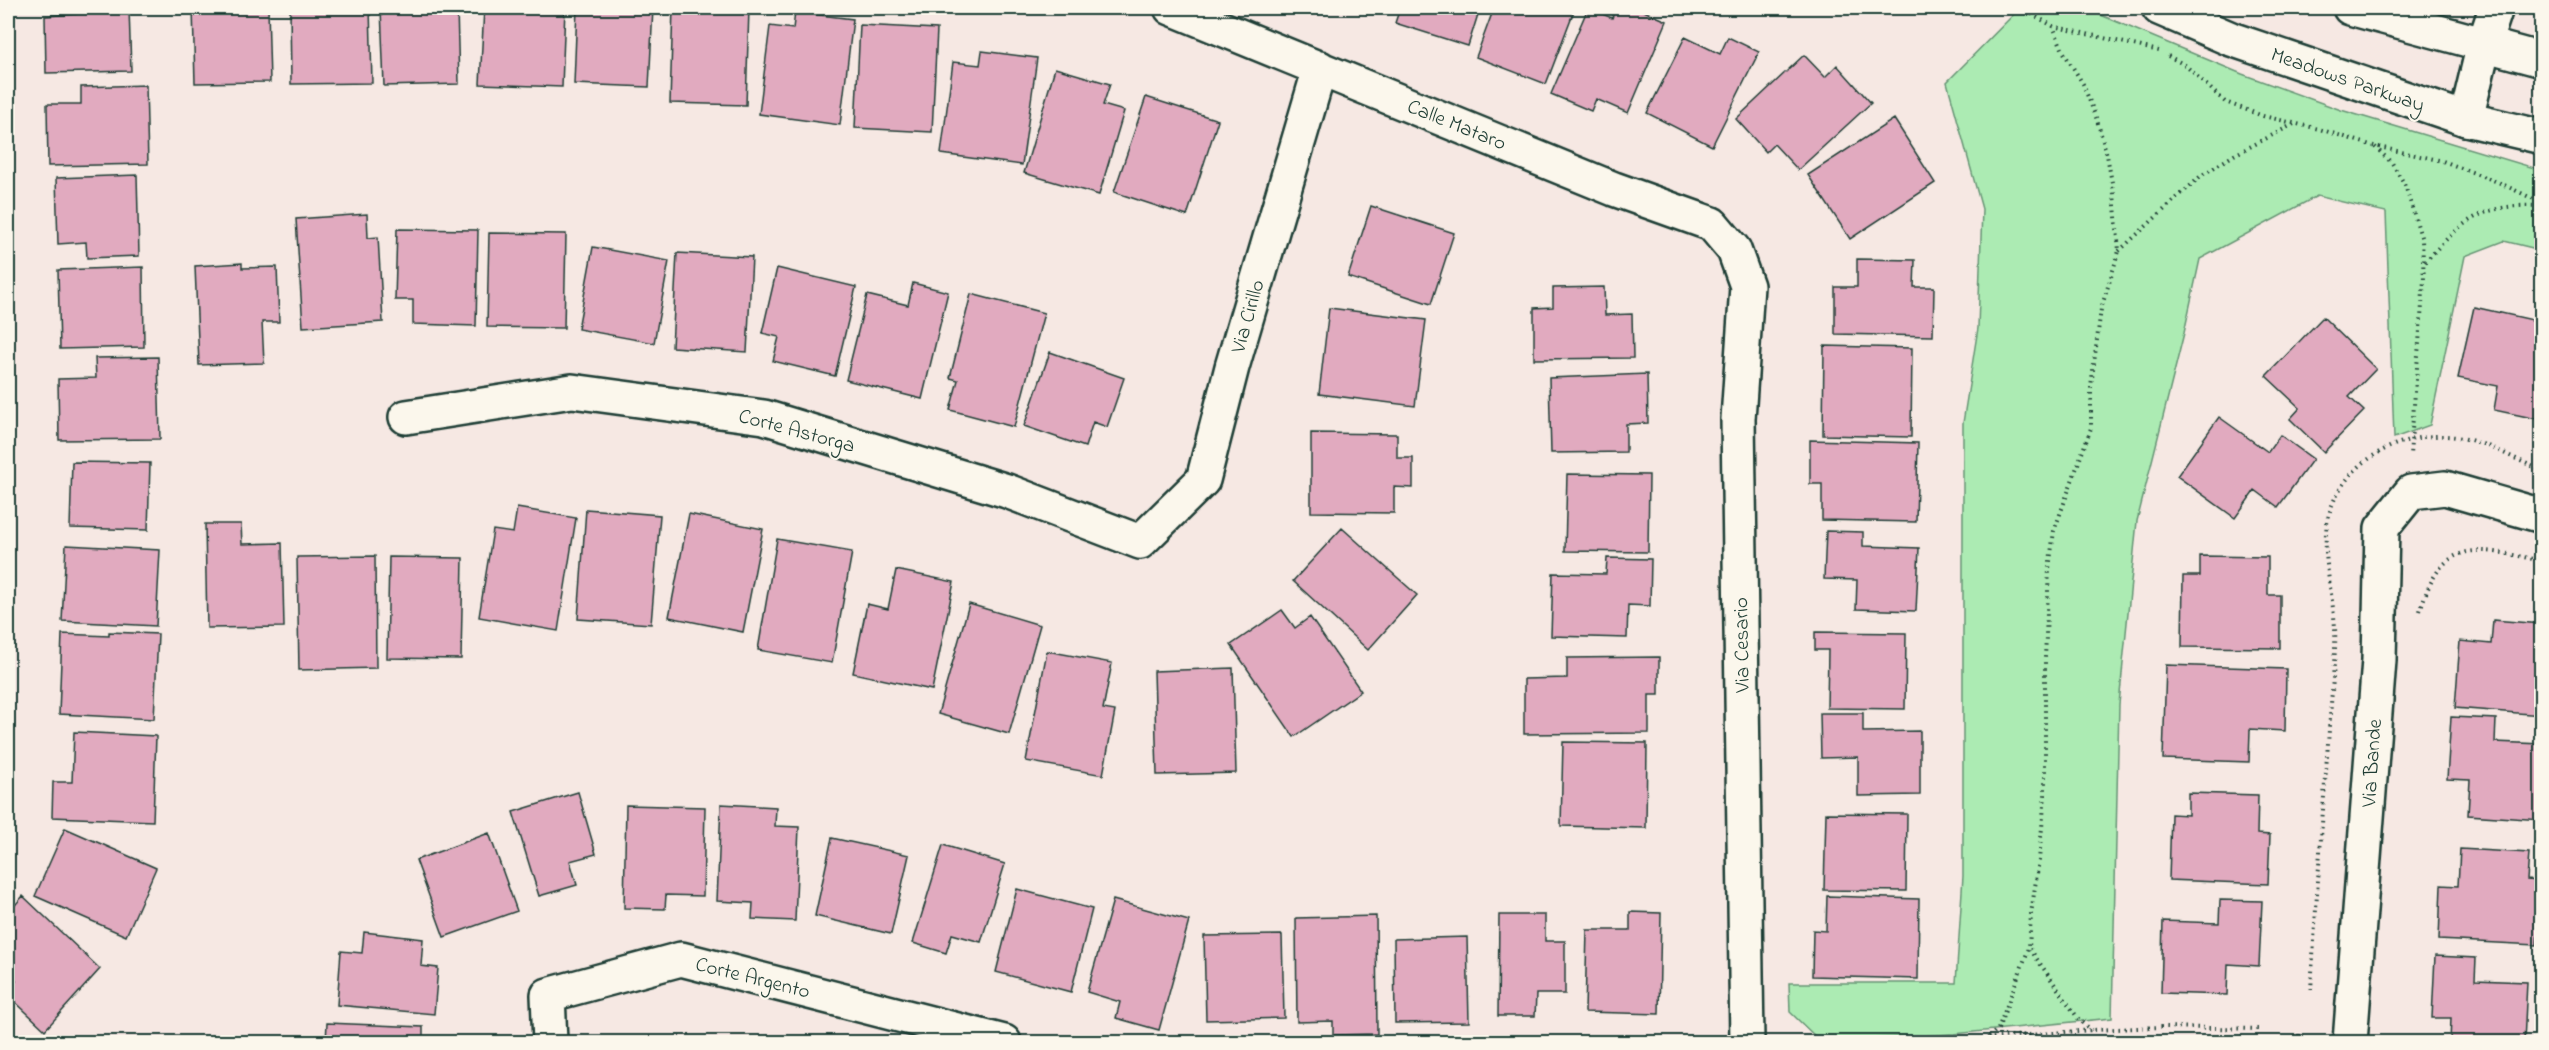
<svg xmlns="http://www.w3.org/2000/svg" width="2549" height="1050" font-family="'Indie Flower',sans-serif">
<style>
.green{fill:#acebb3;stroke:#669474;stroke-width:1.5}
.building{fill:#e1aabf;stroke:#1f3d34;stroke-width:1.5}
.lines{fill:none;stroke-linecap:round;stroke-linejoin:round}
.street-casing{stroke:#1f3d34;stroke-width:38}
.secondary-casing{stroke:#1f3d34;stroke-width:38}
.path{stroke:#1f3d34;stroke-width:4;stroke-dasharray:1.5 4.5;stroke-linecap:butt}
.street{stroke:#fbf7ec;stroke-width:33}
.secondary{stroke:#fbf7ec;stroke-width:33}
.labels{text-anchor:middle;stroke-width:4.5;stroke-linejoin:round;paint-order:stroke}
.street-label{font-size:21px;fill:#1f3d34;stroke:#fbf7ec}
</style>
<rect width="100%" height="100%" fill="#f6e8e3"/>
<filter id="ink" filterUnits="userSpaceOnUse"><feTurbulence type="fractalNoise" baseFrequency=".0167" numOctaves="2"/><feDisplacementMap in="SourceGraphic" scale="12" xChannelSelector="R" yChannelSelector="G"/><feConvolveMatrix kernelMatrix="1 2 1 2 8 2 1 2 1" color-interpolation-filters="sRGB"/></filter>
<g filter="url(#ink)">
<!-- green -->
<path class="green" d="M2020 8H2084L2242 74 2341 110 2541 170V250L2504 241 2465 256 2430 425 2394 438 2386 212 2317 196 2200 259 2184 333 2137 521 2119 704 2112 1018 1954 1034 1821 1042 1790 1012 1789 983H1956L1963 876V423L1978 328 1982 209 1947 82Z"/>
<!-- building -->
<path class="building" d="M75 8H129L131 71 46 73 45 16 76 14Z
M193 8H268L270 82 195 83Z
M290 8H370L372 83 291 84Z
M381 8H457L459 84 384 86Z
M484 8H565L562 87 480 84Z
M577 8H653L649 87 574 84Z
M673 8H749L746 105 670 103Z
M1400 8H1480L1468 46 1395 23Z
M1494 8H1575L1546 84 1476 57Z
M1588 8 1612 18 1616 8H1637L1667 21 1628 113 1596 99 1591 111 1551 94Z
M795 12 853 19 840 125 759 114 770 26 793 29Z
M860 25 937 29 932 132 855 128Z
M1685 37 1720 54 1728 37 1759 52 1712 146 1647 113Z
M982 51 1037 58 1022 165 941 154 953 62 980 65Z
M1804 55 1825 77 1837 65 1871 103 1798 170 1774 144 1766 152 1736 119Z
M1055 68 1110 84 1103 105 1124 111 1099 195 1024 173Z
M146 85 148 164 48 166 47 104H81V87Z
M1146 97 1218 120 1187 216 1114 192Z
M1894 119 1935 183 1850 239 1808 175Z
M137 175 139 256 87 258 86 242 58 244 56 178Z
M1371 206 1454 233 1431 304 1348 277Z
M367 214 368 238 378 237 383 322 303 327 296 219Z
M397 229 478 230 476 326 413 324V300H395Z
M489 233 566 234 564 328 487 327Z
M593 247 669 261 654 343 578 329Z
M677 253 752 257 747 352 672 347Z
M1857 259 1915 260 1914 287H1934L1933 336 1835 334V287H1857Z
M242 263V268L277 267 279 322H262L264 363 199 365 195 266Z
M143 267 144 347 60 349 58 270Z
M777 268 856 287 835 376 773 361 779 337 762 333Z
M913 283 948 292 922 399 846 380 867 295 908 305Z
M1604 287 1605 315 1632 314 1633 358 1534 359V308L1553 307V288Z
M971 294 1044 313 1014 427 950 410 958 380 950 378Z
M2474 307 2542 322V420L2494 410 2498 386 2458 378Z
M1329 308 1426 320 1415 406 1319 394Z
M2323 317 2376 369 2349 397 2364 411 2324 452 2290 419 2300 408 2266 376Z
M1824 346 1912 348 1911 437 1823 435Z
M1050 352 1124 378 1107 427 1093 422 1085 447 1024 426Z
M158 357 160 439 59 440 58 379 96 378 95 358Z
M1647 374 1648 423 1626 424V452L1551 453 1549 378Z
M2219 417 2268 452 2280 435 2313 459 2278 507 2255 490 2235 518 2177 476Z
M1311 433 1397 434V458H1413V488L1394 487V513L1311 512Z
M1810 440 1918 443 1916 522 1822 520V484H1810Z
M72 462 150 463 148 530 70 528Z
M1567 474 1649 475 1648 552 1565 551Z
M517 508 576 518 558 631 479 617 493 530 513 533Z
M586 509 660 515 651 624 578 619Z
M689 514 763 529 743 632 669 617Z
M205 524H241L242 544 282 543 284 627 207 628Z
M1342 528 1417 595 1368 650 1293 581Z
M1826 531 1863 532V546L1919 548 1916 611 1856 609 1857 580 1824 579Z
M777 539 852 552 832 663 758 650Z
M66 545 160 550 156 626 62 621Z
M375 556 376 668 299 670 297 557Z
M2200 556 2268 557V595H2280V648L2182 647 2183 576H2200Z
M389 557 463 558 461 659 387 658Z
M1607 558 1651 559 1650 606 1628 605 1627 638 1551 636 1553 573 1606 574Z
M896 570 954 582 932 690 853 673 867 604 888 609Z
M969 604 1040 625 1009 734 938 714Z
M1282 610 1295 628 1310 617 1361 691 1294 737 1231 645Z
M2493 620 2542 624V715L2455 708 2460 641 2491 644Z
M109 632 158 634 154 719 59 714 62 634 109 636Z
M1815 632 1906 633 1905 709 1827 708 1828 650H1815Z
M1047 651 1112 663 1103 709 1115 711 1103 775 1026 761Z
M1659 657V695H1649V733L1524 734V679L1567 678V658Z
M2166 665 2286 669 2285 731 2250 729 2249 762 2163 759Z
M1233 668 1236 773 1157 775 1154 671Z
M1820 713H1863V732L1920 731V795L1858 796V757L1821 758Z
M2451 717 2496 719 2495 742 2542 744V820L2468 815 2470 780 2447 779Z
M74 732 156 736 153 821 52 817 53 782H72Z
M1563 742 1647 743 1646 828 1561 826Z
M578 792 596 854 570 861 577 885 539 896 513 812Z
M2188 793 2258 795 2257 834 2270 835 2268 884 2169 880 2171 814 2188 815Z
M721 804 776 807 775 826 799 827 795 921 752 919 753 903 717 901Z
M626 805 705 807 703 896 666 895 665 909 624 908Z
M1826 813 1907 814 1906 891 1824 890Z
M65 828 156 868 126 936 35 896Z
M489 833 517 911 444 937 416 860Z
M832 838 909 855 891 934 815 916Z
M943 845 1005 864 981 942 952 934 946 953 913 943Z
M2460 849 2529 853 2527 880 2541 881 2537 945 2439 940 2441 885 2458 886Z
M1017 889 1092 909 1071 992 996 972Z
M23 896 100 969 45 1030 8 995V990L16 981 8 973V913Z
M1827 896 1919 899 1918 979 1812 976 1813 930 1826 931Z
M1113 900 1189 921 1159 1030 1116 1018 1120 1002 1087 992Z
M2220 900 2262 901 2259 966 2228 964 2227 995 2161 993 2163 921 2219 923Z
M1630 912 1661 913 1659 1014 1585 1012 1587 930H1630Z
M1499 915H1545V941H1565V994H1536L1535 1016H1498Z
M1376 916 1377 1034 1333 1035V1021L1297 1022 1296 918Z
M364 932 423 939 421 966 438 968 434 1014 337 1005 341 951 362 953Z
M1282 935 1284 1018 1206 1020 1204 936Z
M1467 937 1469 1022 1395 1023 1394 939Z
M2435 956 2476 958 2475 980 2527 982 2524 1042H2450L2451 1018H2432Z
M327 1023 423 1027V1042H326Z"/>
<g class="lines">
<!-- street casing -->
<g class="street-casing">
<path id="street" d="M1171 8 1614 189 1712 224 1734 250 1747 286 1738 419 1747 1042
M2466 119 2484 44 2496 8
M406 417 572 391 764 417 1007 491 1140 542 1203 480 1232 367 1320 68
M550 1042 548 995 681 959 1004 1042
M2350 1042 2379 660 2382 528 2411 492 2445 488 2542 516"/>
</g>
<!-- secondary casing -->
<g class="secondary-casing">
<path id="secondary" d="M2159 8 2231 39 2466 119 2542 137
M2350 8 2542 60"/>
</g>
<!-- path -->
<path class="path" d="M2021 8 2053 26 2159 51
M2168 56 2185 65 2225 102 2263 116 2319 129 2374 146 2443 161 2498 182 2542 203
M2375 147 2392 163 2405 185 2422 240 2424 280 2410 455
M2119 251 2202 175 2234 155 2294 124
M2425 262C2463 220 2482 203 2542 206
M2420 611C2442 536 2476 547 2542 561
M2030 949 2080 1021 2092 1030
M2311 990C2317 886 2325 782 2333 678 2334 661 2336 644 2335 628 2333 596 2324 564 2326 533 2330 467 2401 426 2462 438 2490 444 2515 460 2542 470
M2299 1034V1042
M1989 1037 1998 1029 2029 948 2031 914 2039 860 2045 795V658L2049 569 2054 531 2091 428V386L2101 309 2119 251 2114 194 2107 155 2097 120 2083 84 2063 51 2053 26
M1939 1042 2092 1030 2163 1027 2260 1029"/>
<!-- street -->
<use href="#street" class="street"/>
<!-- secondary -->
<use href="#secondary" class="secondary"/>
</g>
</g>
<g class="labels">
<!-- street labels -->
<g class="street-label">
<text transform="translate(2348 79) rotate(19)" y="7">Meadows Parkway</text>
<text transform="translate(1457 124) rotate(22)" y="7">Calle Mataro</text>
<text transform="translate(1247 316) rotate(-74)" y="7">Via Cirillo</text>
<text transform="translate(797 430) rotate(15)" y="7">Corte Astorga</text>
<text transform="translate(1741 645) rotate(-91)" y="7">Via Cesario</text>
<text transform="translate(2371 763) rotate(-86)" y="7">Via Bande</text>
<text transform="translate(753 977) rotate(14)" y="7">Corte Argento</text>
</g>
</g>
<!-- margin -->
<rect width="2549" height="1050" fill="none" stroke="#fbf7ec" stroke-width="30"/>
<rect x="15" y="15" width="2519" height="1020" fill="none" stroke="#1f3d34" stroke-width="2" filter="url(#ink)"/>
</svg>
